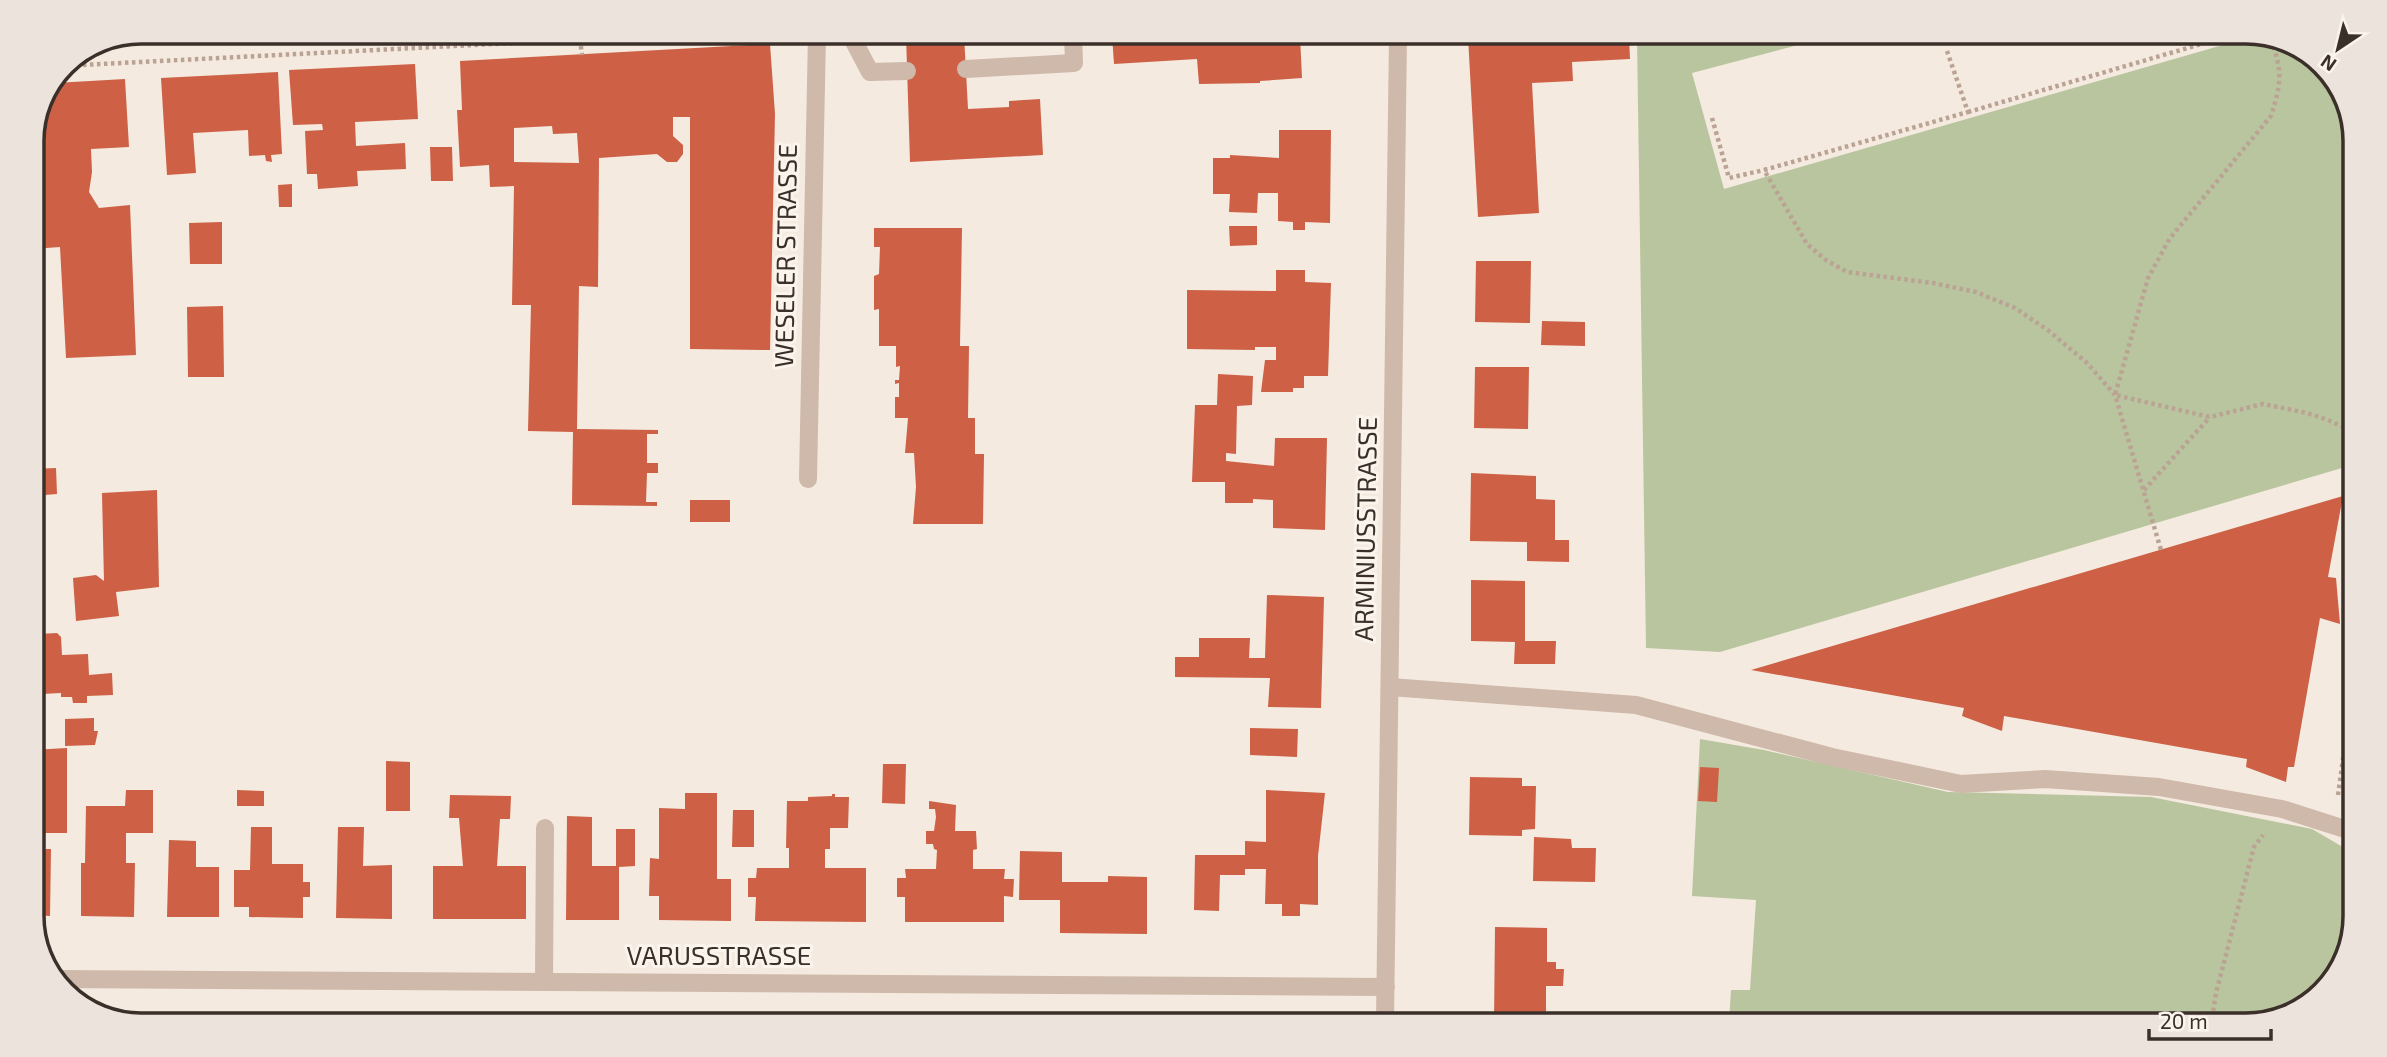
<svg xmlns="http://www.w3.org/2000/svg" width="2387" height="1057" font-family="'Exo 2',sans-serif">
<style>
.green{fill:#b9c59e}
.building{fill:#cd6045;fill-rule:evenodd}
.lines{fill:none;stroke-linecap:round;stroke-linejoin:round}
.path{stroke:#baa394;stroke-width:4.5;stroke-dasharray:3.5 3.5;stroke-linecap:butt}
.lane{stroke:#ceb9aa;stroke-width:18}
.street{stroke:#ceb9aa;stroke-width:18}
.labels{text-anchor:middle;stroke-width:6;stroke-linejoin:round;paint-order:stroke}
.street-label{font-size:26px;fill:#3b2f2a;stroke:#fbf4ec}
.rim{fill:none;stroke:#3b2f2a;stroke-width:3.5}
</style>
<rect width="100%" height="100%" fill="#f4eadf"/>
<!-- green -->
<path class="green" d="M1637 37 1825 38 1692 73 1724 189 2240 40H2288L2337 80 2355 134 2352 465 1720 652 1646 648Z
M1700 739 1764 750 1948 792 2151 797 2312 829 2348 850 2347 958 2307 1007 2247 1025 1729 1023 1731 990H1750L1756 900 1692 896Z"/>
<!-- building -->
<path class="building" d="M906 35H964L968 109 1009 107V101L1040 99 1043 155 910 162Z
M1112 35 1300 36 1302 78 1260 81V83L1199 84 1197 59 1114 64Z
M1468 37H1629L1630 59 1572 62 1573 81 1532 83 1539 213 1478 217Z
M770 44 775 114 770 350 690 349V117H673V136L683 145V154L677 162H667L657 154 599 158 598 287 579 286 577 429 658 430V434H647V463H658V473H647L646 502H657V506L572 505 573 432 528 431 531 305H512L514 186 490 187 489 165 460 167 457 110H462L460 61ZM552 126 553 134 577 133 579 163 514 162V128Z
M415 64 418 119 355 122 356 146 405 143 406 169 357 171 358 186 318 189 317 174H307L305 131 323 130 322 124 293 125 289 70Z
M278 72 282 154 271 155 272 162 266 161 265 155 249 156 248 130 193 133 196 173 167 175 161 78Z
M125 79 129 147 91 149 92 172 89 192 99 208 130 205 136 355 66 358 60 247 32 249V134L55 83Z
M1279 130H1331L1330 223 1305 222V230H1293V222L1278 221V193H1258L1257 213 1229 212 1230 194H1213V158H1230V155L1279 158Z
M430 147H452L453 181H431Z
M292 184V207H279L278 185Z
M222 222V264H190L189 223Z
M1229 226H1257V245L1230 246Z
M874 228H962L960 346H969L968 418H975V454H984L983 524H913L916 487 914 453H905L908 418H895V397H899V383L895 384V380H899L900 366 896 367V346H879V309L874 310V276L879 274 880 247H874Z
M1476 261H1531L1530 323 1475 322Z
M1276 270H1305V282L1331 283 1328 376H1304V388H1293V392H1261L1265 360H1276V347H1255V350L1187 349V290L1276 291Z
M223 306 224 377H188L187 307Z
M1542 321 1585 322V346L1541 345Z
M1475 367H1529L1528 429 1474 428Z
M1218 374 1253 376 1252 405 1237 406 1236 454 1226 453V461L1274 466 1275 438H1327L1325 530 1273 528V500L1253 499V503H1225V482H1192L1195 405H1217Z
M56 468 57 494 32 496V469Z
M1471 473 1536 476V499L1555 500V540H1569V562L1527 561V542L1470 541Z
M157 490 159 587 116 592 119 616 76 621 73 578 96 575 104 581 102 493Z
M2343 496 2328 577 2336 578 2340 624 2320 618 2294 767H2288L2286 782 2246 767 2247 759 2004 716 2002 731 1962 716 1964 708 1751 670Z
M690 500H730V522H690Z
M32 515H34L36 557H32Z
M1471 580 1525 581V641H1556L1555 664H1514L1515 642 1471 641Z
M1267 595 1324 597 1321 708 1268 707 1270 678 1175 677V657H1199V638H1250L1249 658H1265Z
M37 621 38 634 57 633 61 637 62 655 88 654 89 675 112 673 113 695 87 696V703H73L72 697H61V693L41 694 42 732 32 733V622Z
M94 718V731H98L95 745 65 746V719Z
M1250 728 1298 729 1297 757 1250 755Z
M67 748V833H32V750Z
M386 761 410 762V811H386Z
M883 764H906L905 804 882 803Z
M1700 767 1719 768 1717 802 1698 801Z
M1470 777 1522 778V786H1536L1535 829 1522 830V836L1469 835Z
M126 790H153V833H126V863H135L134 917 81 916V863H85L86 806H125Z
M237 790 264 791V806H237Z
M1266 790 1325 793 1318 856V905L1300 904V916H1282V904H1265L1266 869H1245V875H1220L1219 911 1194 910 1195 855H1245V841L1266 842Z
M685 793H717V879H731V921L659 920V896H649L650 858 659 859V808L685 809Z
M832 794H835V797H849L848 828H830V849H825V868H866V922L755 921 756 897H748V878H756L757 868H789V848H786L787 801H808V797L832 796Z
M450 795 511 796 510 819H500L497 866H526V919H433V866H463L459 818H449Z
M929 801 956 805 955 831H976L977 849 973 850V869H1005L1004 879H1014L1013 897 1004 896V922H905V897H897V878H906L905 869H936L937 850 934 849 933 844H926V831H934L936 817 935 809H929Z
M733 810H754V847H732Z
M567 816 592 817V866H616V829H635V866L619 867V920H566Z
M251 827H272V864H303V882H310V897H303V918L249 917V907H234V870H250Z
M338 827H364L363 866 392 865V919L336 918Z
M1534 837 1571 839 1572 848H1596L1595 882 1533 881Z
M169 840 196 841V867H219V917H167Z
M32 849H51L50 916 32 915Z
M1020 851 1062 852V882H1108V876L1147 877V934L1060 933V900H1019Z
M1495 927 1547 928V962H1556V969H1564L1563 986H1546V1023H1494Z"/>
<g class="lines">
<!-- path -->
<path class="path" d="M580 39 582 55
M2271 40C2283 72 2281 84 2271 116L2170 238 2148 278 2115 395 2210 417 2263 404 2307 413 2328 420 2343 427 2352 438
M1947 51 1968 112 1764 170 1807 244 1826 260 1847 272 1933 283 1976 292 2015 308 2049 331 2087 363 2115 395 2161 550
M62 66 690 34
M1968 112 2215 40
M1712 118 1729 178 1764 170
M2144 490 2210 417
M2338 795 2349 716
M2211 1025 2216 993 2254 847 2263 835"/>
<!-- lane -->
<path class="lane" d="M850 34 870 72 907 71
M966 69 1074 63 1073 35
M1390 687 1636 705 1832 757 1961 784 2045 779 2159 787 2282 809 2348 830
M544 982 545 828"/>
<!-- street -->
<path class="street" d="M808 479 817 34
M52 979 1386 987
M1385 1022 1398 36"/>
</g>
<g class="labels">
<!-- street labels -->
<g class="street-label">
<text transform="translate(786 256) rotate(-89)" y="9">WESELER STRASSE</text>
<text transform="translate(1366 529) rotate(-89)" y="9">ARMINIUSSTRASSE</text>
<text x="719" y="965">VARUSSTRASSE</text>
</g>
</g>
<!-- crop -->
<path d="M0 0H2387V1057H0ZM141 44H2246A97 97 0 0 1 2343 141V916A97 97 0 0 1 2246 1013H141A97 97 0 0 1 44 916V141A97 97 0 0 1 141 44Z" fill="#ece4dc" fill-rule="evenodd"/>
<path class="rim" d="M141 44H2246A97 97 0 0 1 2343 141V916A97 97 0 0 1 2246 1013H141A97 97 0 0 1 44 916V141A97 97 0 0 1 141 44Z"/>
<!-- north arrow -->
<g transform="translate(2338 49) rotate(215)" stroke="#fbf4ec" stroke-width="5" paint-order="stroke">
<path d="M0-5L12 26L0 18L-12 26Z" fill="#3b2f2a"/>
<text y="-10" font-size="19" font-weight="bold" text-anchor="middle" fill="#3b2f2a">N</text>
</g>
<!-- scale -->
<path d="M2149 1029v10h122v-10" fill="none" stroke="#3b2f2a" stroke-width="3.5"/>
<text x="2160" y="1029" font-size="21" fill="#3b2f2a" stroke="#fbf4ec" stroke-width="5" paint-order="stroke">20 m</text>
</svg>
